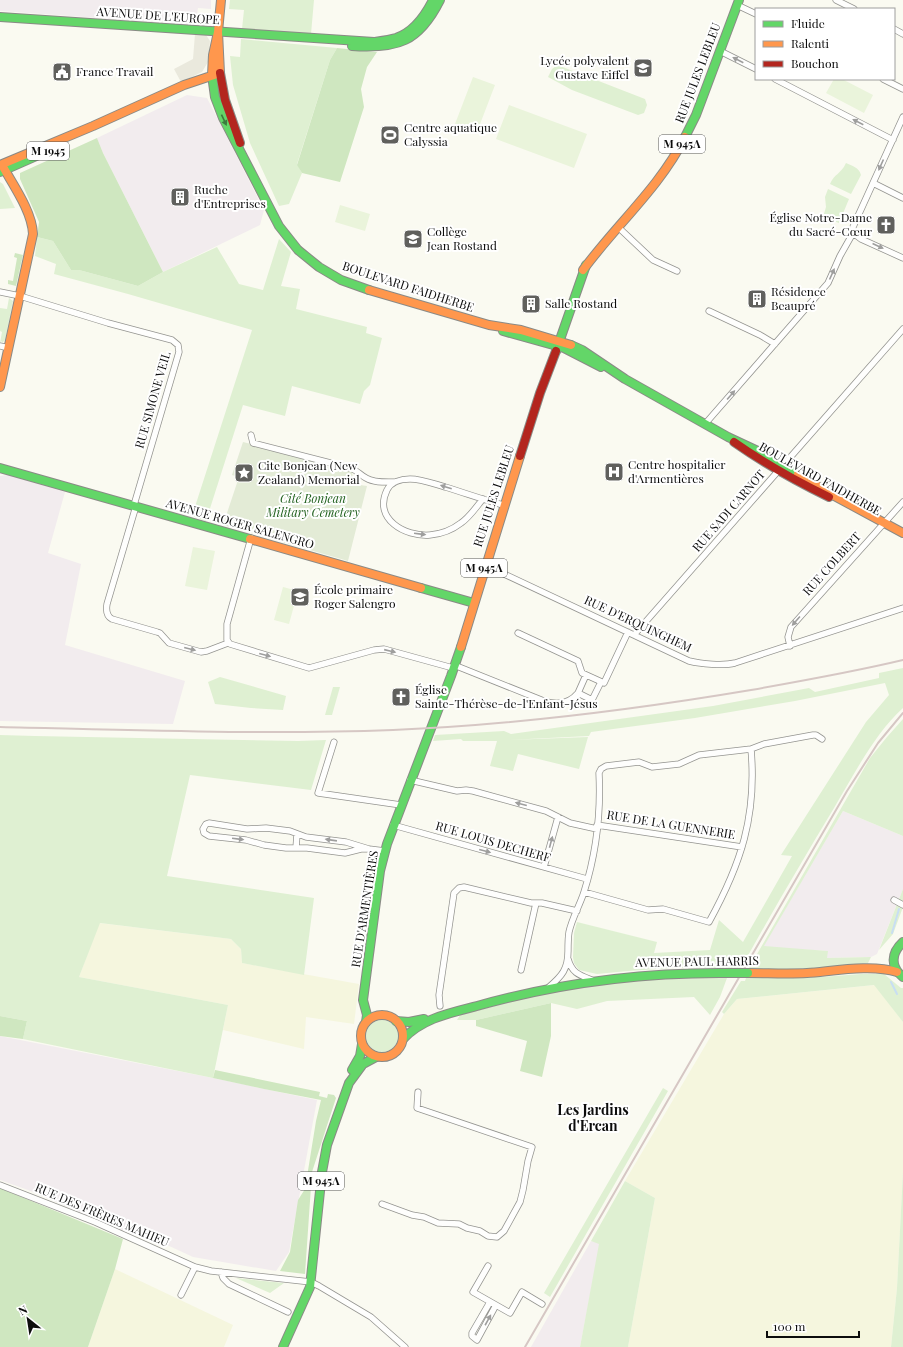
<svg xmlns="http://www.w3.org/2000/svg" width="903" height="1347" font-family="'Playfair Display',serif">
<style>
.industrial{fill:#f2ecee}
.farmland{fill:#f5f6de}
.green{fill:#dff0d2}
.forest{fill:#cfe7c0}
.cemetery{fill:#e3ebd6}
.pitch{fill:#eaf4db}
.plaza{fill:#eae9dd}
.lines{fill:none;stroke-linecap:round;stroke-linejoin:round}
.stream{stroke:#c8def3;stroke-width:2}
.street-casing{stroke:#949490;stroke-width:7}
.fast-casing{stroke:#8a8a86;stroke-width:10}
.slow-casing{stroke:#8a8a86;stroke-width:10}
.jam-casing{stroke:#8a8a86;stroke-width:10}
.street{stroke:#fefefd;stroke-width:5.5}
.fast{stroke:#63d668;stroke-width:8}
.slow{stroke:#ff974d;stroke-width:8}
.jam{stroke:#b3261e;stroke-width:8}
.rail{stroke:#d6c7c4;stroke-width:2}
.fast-bridge-casing{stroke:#8a8a86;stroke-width:10;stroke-linecap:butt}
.fast-bridge{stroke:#63d668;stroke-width:8}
.oneway{fill:#9e9e9d}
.oneway2{fill:#3c7c3f}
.labels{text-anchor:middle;stroke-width:4;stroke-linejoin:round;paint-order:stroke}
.shield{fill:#fff;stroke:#565656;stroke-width:1}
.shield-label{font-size:11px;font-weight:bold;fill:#0d0d0d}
.street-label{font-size:12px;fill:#0d0d0d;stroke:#fff}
.poi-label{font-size:12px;fill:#0d0d0d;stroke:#fff;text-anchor:start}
.park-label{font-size:12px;font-style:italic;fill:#236220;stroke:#fff}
.quarter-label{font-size:14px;font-weight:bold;fill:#0d0d0d;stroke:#fff}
</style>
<rect width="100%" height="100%" fill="#fafaf1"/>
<!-- industrial -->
<path class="industrial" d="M0 0H211V9L198 8 195 25 0 11Z
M187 95 207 98 264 210 260 225 163 272 103 153 97 138Z
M8 475 65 492 48 553 81 564 65 645 185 681 173 724 0 721V476Z
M843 811 903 836V889L877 954 871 957 826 958 827 951 763 947Z
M0 1036 213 1078 317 1100 289 1252 276 1271 193 1257 128 1227 126 1232 28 1190 0 1180Z
M591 1241 600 1243 580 1347H531Z"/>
<!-- farmland -->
<path class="farmland" d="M99 923 231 939 241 949 242 963 359 984 354 1024 306 1017 304 1049 223 1030 228 1005 79 977Z
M875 985 903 1022V1172L897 1288 891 1347H628L655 1198 625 1181 724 1014 737 999Z
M115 1269 233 1325 224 1347H88Z"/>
<!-- green -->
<path class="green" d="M230 0H314L311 34 242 29 244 10 229 9Z
M241 39 337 48 330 60 297 164 302 173 289 204 279 206 250 143 233 85 230 56 240 57Z
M556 66H560L645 99 647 105 644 113 638 115 572 90 548 77 552 69Z
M846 163C852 166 859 167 861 175L851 194 830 184C834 174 841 174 846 163Z
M0 182 3 184 15 208 0 209Z
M828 189 849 199 839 223 823 217 826 207 825 197Z
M37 237 53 241 71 270H79L138 286 163 272 217 247 239 284 263 290 279 239 291 252 281 286 300 289 296 309 367 327 366 333 382 338 370 385 364 391 360 404 292 386 285 416 243 405 206 521 192 516 252 330 128 294 54 274 56 264 35 256Z
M9 298 13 301 5 340 2 343V341L0 343 2 332 0 331V308L7 309Z
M903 668V708C875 733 853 776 834 808 802 861 771 914 741 968H671L628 971 597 974 579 970 574 963 573 957 574 933 577 922 657 942 654 953 710 950 719 920 743 942 792 856 781 855 866 722 889 695 885 683 795 701 695 718 591 732 589 736 508 740 588 737 579 769 518 754 513 771 490 766 497 741H463L461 739 433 741 435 735 504 731 511 734 713 706 809 688 815 692 879 678V673Z
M220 677 286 696 283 710 251 708 215 704 208 682Z
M333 687H340L332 715H325Z
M903 719V836L843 811 764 946 828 951 827 958 871 957 868 963C828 967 788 971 749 968L870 758 887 737Z
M0 735 35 736 298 741 326 740 311 790 190 775 167 876 314 898 304 975 242 963 241 949 231 939 100 923 79 977 228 1005 213 1078 23 1039 27 1021 0 1016Z
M903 889V907L893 934 879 950Z
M861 974H884L901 988H903V1022L874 985 737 999 724 1014 722 1012 741 981H745L746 978 822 977Z
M649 978H727L720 997 710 1015 694 997 607 1001 577 1009 551 1003 476 1020H457L460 1015 545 993 603 983Z
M366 1036a16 16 0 1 1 32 0a16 16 0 1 1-32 0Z
M663 1088 668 1091 550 1297 544 1293Z
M903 1172V1347H891L897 1288Z
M625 1181 655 1198 628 1347H580L599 1244 591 1241Z
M236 1278 284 1283 270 1293Z"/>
<!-- forest -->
<path class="forest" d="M337 48 377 52 367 67 361 89 364 107 340 182 302 173 297 165 330 60Z
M97 138 103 153 163 272 138 286 79 270H71L53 241 37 237 39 222 20 179V173Z
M15 253 23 255 16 286 8 284V280L13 281 17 258 14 257Z
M551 1003V1036L542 1077 520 1071 527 1041 476 1026V1020Z
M0 1016 27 1021 23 1039 0 1036Z
M215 1070 320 1092 319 1096 327 1098 328 1094 334 1095 336 1098 312 1172 305 1274 280 1271 290 1252 298 1200 305 1189 316 1121 321 1100 264 1089 213 1078Z
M0 1188 123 1239 115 1269 88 1347H0Z"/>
<!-- cemetery -->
<path class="cemetery" d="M243 442 352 470 353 484 367 486 348 561 223 525 239 477 232 475Z"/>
<!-- pitch -->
<path class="pitch" d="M473 77 495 85 477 132 455 124Z
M834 79H842L873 95 864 113 826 93Z
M509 105 587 134 574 168 496 139Z
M340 205 370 214 365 231 335 222Z
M193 547 215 551 207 590 185 586Z
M283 587 298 591 289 624 274 620Z"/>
<!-- plaza -->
<path class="plaza" d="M195 34 206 35 210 41 208 62 202 72 181 82 174 69 193 59Z"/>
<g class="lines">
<!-- stream -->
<path class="stream" d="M892 933 899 909
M891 982 897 994"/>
<!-- street casing -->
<g class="street-casing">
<path id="street" d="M836 0 854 9
M737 5 756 14
M894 29 903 34
M720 51 756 69
M775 79 893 140
M883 79 903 89
M873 183 903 198
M618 227 653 260 677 271
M853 233 861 239 903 258
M0 292 20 296 108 323 172 340 178 345 179 352 134 505
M709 311 760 335 775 344
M0 346 9 348
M705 424 828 283 840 256 853 233V227L903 117
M251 435 253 443 350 468C357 470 360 475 366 478 374 483 386 482 395 482
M483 499C476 507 470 517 461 523 452 530 441 534 430 535 405 537 373 519 387 490 391 482 401 479 410 479 422 479 434 484 445 487 465 493 484 500 503 505
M136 506 107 604C106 610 106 616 112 619L157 632 160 633 169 643 201 652 207 651 228 643
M251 538 227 624V640L230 644 309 668 374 650 384 649 453 668
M485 565 689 661C701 664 723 666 735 663L903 608
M518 633 578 661 582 673 604 683 628 632
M634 635 903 329
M790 646 788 637 791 627 903 502
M454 665 544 701C556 705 569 704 578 693
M586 675 578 693 592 700 601 682
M334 742 318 793 401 805
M410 780 457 791 466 790 473 791 546 811 570 823 597 829
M393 825 587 879
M597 825 742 847
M296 848 297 834
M369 849H361L345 853 307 848H286L264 845 246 840 209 836 204 833 203 829 206 824 209 823 247 829 266 828 290 831 306 837 346 842 369 849 385 851
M544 867 558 817
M584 892 648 910 663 909 709 922C741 864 757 816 751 749
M894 900 903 905
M568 959C572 973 579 975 592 980
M521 970 536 903
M549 987C562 976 568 969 568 951 568 945 568 938 569 932 572 918 580 905 584 892 596 854 601 813 599 773L601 769 606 766 639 762 652 767 679 764 699 755 751 749 764 744 813 735H816L822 739
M440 1006 439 995 454 893 459 888 464 887 531 903H542L577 911
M0 1185 95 1222 195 1267 211 1271 311 1282 319 1286 371 1317 405 1347
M382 1204 412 1215 424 1217 438 1223 459 1224 467 1228 480 1231 488 1236 497 1237 504 1231 520 1202 523 1190 528 1161 532 1147 417 1108 418 1092
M488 1266 473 1292 510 1313 522 1292 542 1304
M221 1272 223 1278 229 1284 288 1312
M181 1295 195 1267
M490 1302 472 1333V1336L477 1340 496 1305"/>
</g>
<!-- fast casing -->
<g class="fast-casing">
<path id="fast" d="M0 17 374 42C381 41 389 40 396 38 414 32 425 16 433 0
M352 46C398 49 419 42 440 0
M212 75 215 97 223 118 279 226 298 250 319 267 341 280 369 290
M685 137 696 115 739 0
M0 172 50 150
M503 331 564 348 601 367
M571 345 582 350 625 379 728 437 758 451 798 474
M556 351 586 265
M0 468 250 539
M421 588 474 603
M903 942C891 953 890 967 903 977
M396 1021 409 1022 424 1019
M366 1022 367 1015 363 1000 380 871 387 844 451 676 461 647
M403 1039C423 1018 450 1013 477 1006 562 982 642 972 730 973
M352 1070 360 1056 362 1044
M283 1347 310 1287 322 1172 327 1145 349 1083 363 1064 376 1057"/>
</g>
<!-- slow casing -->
<g class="slow-casing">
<path id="slow" d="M212 75 213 55 218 32 221 0
M0 165 93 126 184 85 220 73 218 32
M583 270C616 225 660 187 685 137
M369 290 489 325 521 330 571 345
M0 387 33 234C32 211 13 185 2 165
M798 474 829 493 903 533
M250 539 421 588
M461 647 520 456
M748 973C768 973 788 974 807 973 834 971 872 964 897 972
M361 1036a21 21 0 1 1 42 0a21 21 0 1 1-42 0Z"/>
</g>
<!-- jam casing -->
<g class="jam-casing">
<path id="jam" d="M220 73 225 100 240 143
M734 442C764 463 796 481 829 497
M520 456 540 393 556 351"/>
</g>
<!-- street -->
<use href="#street" class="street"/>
<!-- fast -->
<use href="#fast" class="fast"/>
<!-- slow -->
<use href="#slow" class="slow"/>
<!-- jam -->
<use href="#jam" class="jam"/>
<!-- rail -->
<path class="rail" d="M0 727C131 730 262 735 393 730 513 725 632 710 751 690 802 681 853 672 903 660
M525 1347 847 791 878 743 903 713"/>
<!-- fast-bridge casing -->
<g class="fast-bridge-casing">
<path id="fast-bridge" d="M730 973H748"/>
</g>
<!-- fast-bridge -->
<use href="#fast-bridge" class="fast-bridge"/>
</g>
<!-- one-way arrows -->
<defs><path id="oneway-solid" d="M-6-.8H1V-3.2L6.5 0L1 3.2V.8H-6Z"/></defs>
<g class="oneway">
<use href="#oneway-solid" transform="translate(738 60) rotate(-153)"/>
<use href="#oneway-solid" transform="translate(858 122) rotate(-153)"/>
<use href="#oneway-solid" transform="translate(881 165) rotate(114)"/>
<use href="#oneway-solid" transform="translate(878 246) rotate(25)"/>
<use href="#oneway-solid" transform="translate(832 274) rotate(-66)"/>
<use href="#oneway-solid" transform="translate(731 395) rotate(-49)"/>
<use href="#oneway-solid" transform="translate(446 487) rotate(-163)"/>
<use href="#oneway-solid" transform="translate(420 534) rotate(7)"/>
<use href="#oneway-solid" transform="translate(796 621) rotate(131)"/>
<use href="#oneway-solid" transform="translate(190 649) rotate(14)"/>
<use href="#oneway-solid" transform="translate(390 651) rotate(13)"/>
<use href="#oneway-solid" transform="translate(265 655) rotate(15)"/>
<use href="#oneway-solid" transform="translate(521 804) rotate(-165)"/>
<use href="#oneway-solid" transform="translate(238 839) rotate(7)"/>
<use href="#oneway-solid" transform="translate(331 840) rotate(-172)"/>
<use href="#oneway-solid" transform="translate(551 842) rotate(-75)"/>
<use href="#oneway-solid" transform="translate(485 851) rotate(15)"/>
<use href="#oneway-solid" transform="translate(488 1320) rotate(-61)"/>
</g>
<use class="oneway2" href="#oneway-solid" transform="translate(224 120) rotate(65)"/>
<!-- icons -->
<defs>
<g id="school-square" transform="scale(1)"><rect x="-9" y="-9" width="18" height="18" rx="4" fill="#60605d" stroke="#fff"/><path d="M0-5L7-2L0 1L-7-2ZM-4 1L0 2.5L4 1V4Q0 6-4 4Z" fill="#fff"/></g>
<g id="civic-square" transform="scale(1)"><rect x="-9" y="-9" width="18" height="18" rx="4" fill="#60605d" stroke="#fff"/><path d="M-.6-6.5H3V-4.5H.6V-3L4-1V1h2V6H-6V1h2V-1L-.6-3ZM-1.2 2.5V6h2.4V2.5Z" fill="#fff"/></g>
<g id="stadium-square" transform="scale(1)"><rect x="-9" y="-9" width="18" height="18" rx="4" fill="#60605d" stroke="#fff"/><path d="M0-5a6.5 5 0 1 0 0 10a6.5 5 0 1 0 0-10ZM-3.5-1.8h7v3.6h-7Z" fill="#fff"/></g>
<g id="building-square" transform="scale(1)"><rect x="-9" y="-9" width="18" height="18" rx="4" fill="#60605d" stroke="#fff"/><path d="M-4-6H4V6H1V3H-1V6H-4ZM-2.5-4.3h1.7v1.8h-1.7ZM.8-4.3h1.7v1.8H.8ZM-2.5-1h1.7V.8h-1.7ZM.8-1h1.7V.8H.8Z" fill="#fff"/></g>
<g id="church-square" transform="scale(1)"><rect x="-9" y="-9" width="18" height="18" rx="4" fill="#60605d" stroke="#fff"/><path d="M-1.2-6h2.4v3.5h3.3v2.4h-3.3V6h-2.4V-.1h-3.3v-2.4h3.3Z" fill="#fff"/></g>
<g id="hospital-square" transform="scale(1)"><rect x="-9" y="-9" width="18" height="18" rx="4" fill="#60605d" stroke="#fff"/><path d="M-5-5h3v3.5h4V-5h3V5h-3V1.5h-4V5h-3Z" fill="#fff"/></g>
<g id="sight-square" transform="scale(1)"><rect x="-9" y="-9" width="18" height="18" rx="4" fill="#60605d" stroke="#fff"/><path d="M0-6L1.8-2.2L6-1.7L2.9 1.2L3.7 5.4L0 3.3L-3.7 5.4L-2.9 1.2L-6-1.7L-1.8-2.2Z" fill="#fff"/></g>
</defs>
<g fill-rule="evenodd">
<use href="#school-square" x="643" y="68"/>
<use href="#civic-square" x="62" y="72"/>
<use href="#stadium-square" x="390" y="135"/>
<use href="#building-square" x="180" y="197"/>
<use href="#church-square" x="886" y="225"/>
<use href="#school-square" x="413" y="239"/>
<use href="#building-square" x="757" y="299"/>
<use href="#building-square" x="531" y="304"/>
<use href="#hospital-square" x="614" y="472"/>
<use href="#sight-square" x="244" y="473"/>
<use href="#school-square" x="300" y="597"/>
<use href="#church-square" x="401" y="697"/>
</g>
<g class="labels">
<!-- shield labels -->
<g class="shield">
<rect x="659" y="135" width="46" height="18" rx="3"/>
<rect x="27" y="142" width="42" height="18" rx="3"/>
<rect x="461" y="559" width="46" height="18" rx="3"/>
<rect x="298" y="1172" width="46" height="18" rx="3"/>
</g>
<g class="shield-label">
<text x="682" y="148">M 945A</text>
<text x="48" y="155">M 1945</text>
<text x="484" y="572">M 945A</text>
<text x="321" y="1185">M 945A</text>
</g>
<!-- street labels -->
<g class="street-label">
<text transform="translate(158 16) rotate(4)" y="4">AVENUE DE L'EUROPE</text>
<text transform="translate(698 73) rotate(-69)" y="4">RUE JULES LEBLEU</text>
<text transform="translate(408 287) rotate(18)" y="4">BOULEVARD FAIDHERBE</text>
<text transform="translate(153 400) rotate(-74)" y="4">RUE SIMONE VEIL</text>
<text transform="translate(820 479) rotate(29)" y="4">BOULEVARD FAIDHERBE</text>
<text transform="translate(494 496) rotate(-72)" y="4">RUE JULES LEBLEU</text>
<text transform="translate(729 511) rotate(-49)" y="4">RUE SADI CARNOT</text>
<text transform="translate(240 524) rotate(16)" y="4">AVENUE ROGER SALENGRO</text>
<text transform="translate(832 564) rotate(-48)" y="4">RUE COLBERT</text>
<text transform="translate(638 624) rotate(25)" y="4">RUE D'ERQUINGHEM</text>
<text transform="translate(671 825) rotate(9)" y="4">RUE DE LA GUENNERIE</text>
<text transform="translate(493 842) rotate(16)" y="4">RUE LOUIS DECHERF</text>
<text transform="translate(365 909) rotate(-81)" y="4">RUE D'ARMENTIÈRES</text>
<text transform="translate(697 962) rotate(-1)" y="4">AVENUE PAUL HARRIS</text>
<text transform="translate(102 1215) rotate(23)" y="4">RUE DES FRÈRES MAHIEU</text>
</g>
<!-- poi labels -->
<g class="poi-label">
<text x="629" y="65" text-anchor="end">Lycée polyvalent<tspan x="629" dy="14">Gustave Eiffel</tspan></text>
<text x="76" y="76">France Travail</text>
<text x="404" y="132">Centre aquatique<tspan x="404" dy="14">Calyssia</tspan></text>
<text x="194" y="194">Ruche<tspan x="194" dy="14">d'Entreprises</tspan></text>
<text x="872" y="222" text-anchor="end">Église Notre-Dame<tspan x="872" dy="14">du Sacré-Cœur</tspan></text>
<text x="427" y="236">Collège<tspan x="427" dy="14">Jean Rostand</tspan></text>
<text x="771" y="296">Résidence<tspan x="771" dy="14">Beaupré</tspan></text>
<text x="545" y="308">Salle Rostand</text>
<text x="628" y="469">Centre hospitalier<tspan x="628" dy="14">d'Armentières</tspan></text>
<text x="258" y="470">Cite Bonjean (New<tspan x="258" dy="14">Zealand) Memorial</tspan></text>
<text x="314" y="594">École primaire<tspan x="314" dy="14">Roger Salengro</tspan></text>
<text x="415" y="694">Église<tspan x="415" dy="14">Sainte-Thérèse-de-l'Enfant-Jésus</tspan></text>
</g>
<!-- park labels -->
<g class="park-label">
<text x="313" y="503">Cité Bonjean<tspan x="313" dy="14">Military Cemetery</tspan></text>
</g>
<!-- quarter labels -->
<g class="quarter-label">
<text x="593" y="1115">Les Jardins<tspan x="593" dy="16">d'Ercan</tspan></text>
</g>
</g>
<!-- legend -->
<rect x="755" y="8" width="140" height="72" fill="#ffffff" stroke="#9e9e9e"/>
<rect x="763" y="21" width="20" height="6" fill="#63d668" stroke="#9e9e9e"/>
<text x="791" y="28" font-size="12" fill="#0d0d0d">Fluide</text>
<rect x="763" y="41" width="20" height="6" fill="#ff974d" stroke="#9e9e9e"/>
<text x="791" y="48" font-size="12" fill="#0d0d0d">Ralenti</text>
<rect x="763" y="61" width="20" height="6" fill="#b3261e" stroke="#9e9e9e"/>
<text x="791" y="68" font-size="12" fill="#0d0d0d">Bouchon</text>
<!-- north arrow -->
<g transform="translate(28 1319) rotate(330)" stroke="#ffffff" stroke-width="3" paint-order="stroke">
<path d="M0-3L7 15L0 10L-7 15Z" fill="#0d0d0d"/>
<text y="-6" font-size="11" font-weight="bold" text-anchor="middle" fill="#0d0d0d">N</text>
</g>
<!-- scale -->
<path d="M767 1331v6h92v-6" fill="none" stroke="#0d0d0d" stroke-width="2"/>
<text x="773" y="1331" font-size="12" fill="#0d0d0d" stroke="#ffffff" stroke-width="3" paint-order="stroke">100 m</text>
</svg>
